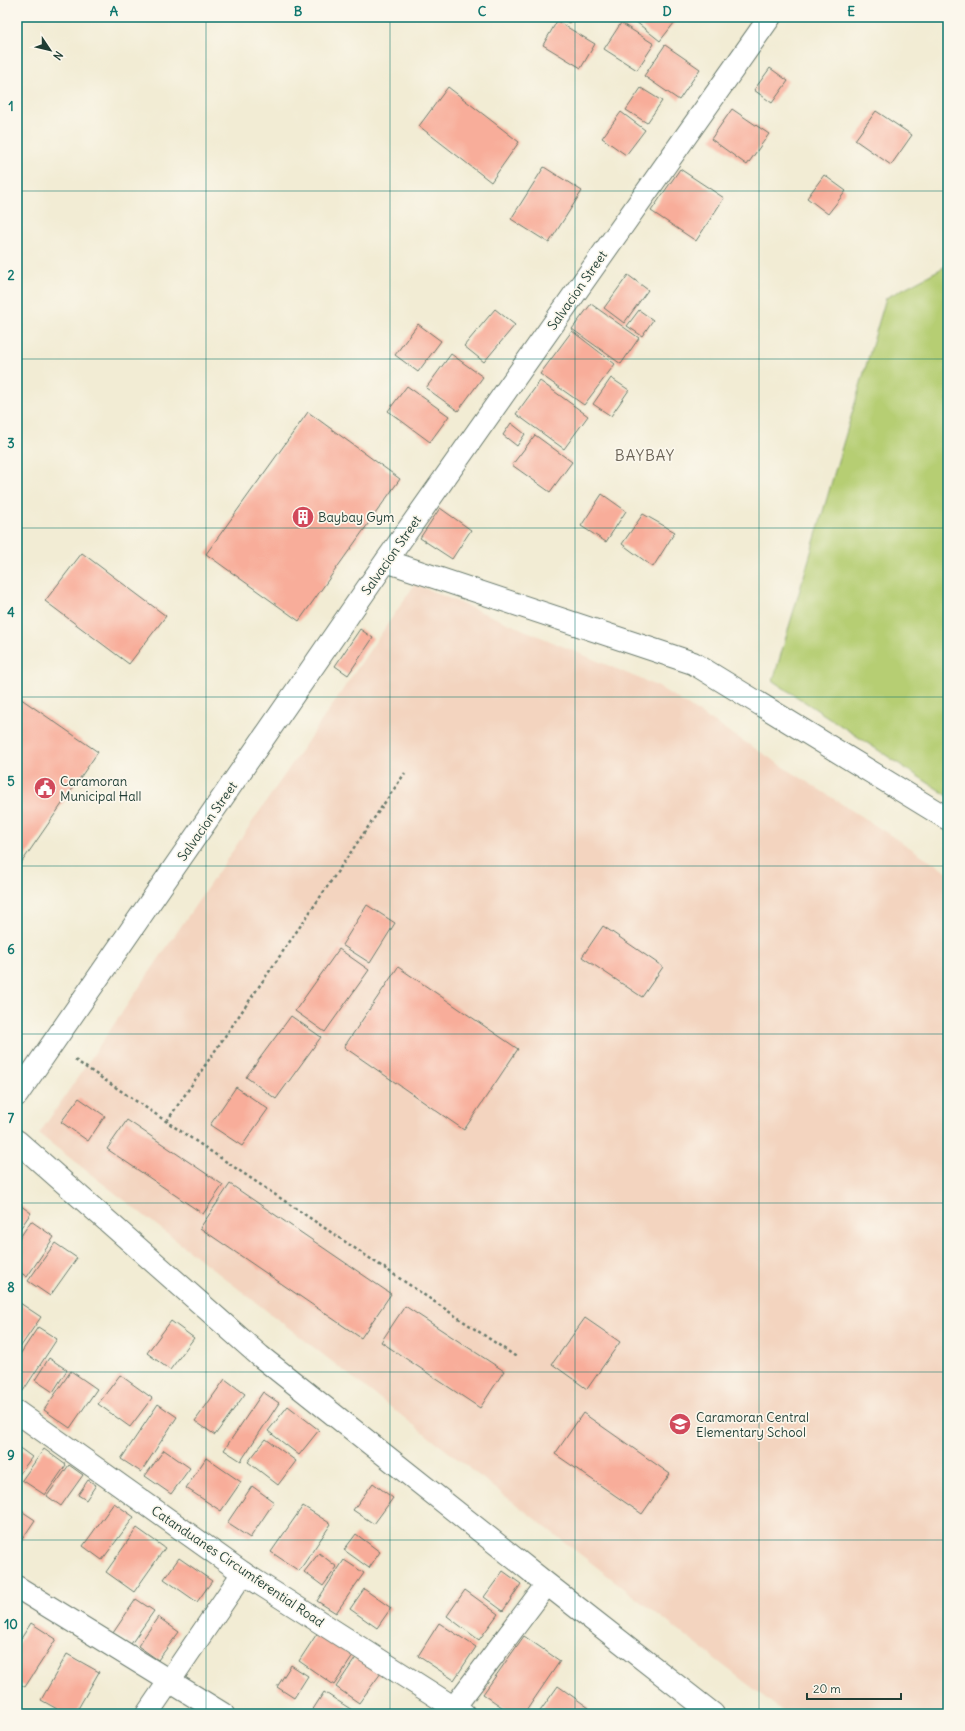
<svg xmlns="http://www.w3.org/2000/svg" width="965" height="1731" font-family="Delius,sans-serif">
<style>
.built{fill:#f3d4bf}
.green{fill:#b6ce73;stroke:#6a8654}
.building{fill:#f8ad9a}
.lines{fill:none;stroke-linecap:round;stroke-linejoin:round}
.minor-casing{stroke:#697a6c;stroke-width:24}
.major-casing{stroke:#697a6c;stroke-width:24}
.path{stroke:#697a6c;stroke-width:2.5;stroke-dasharray:3 3;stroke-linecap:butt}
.minor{stroke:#fff;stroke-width:22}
.major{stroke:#fff;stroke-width:22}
.grid{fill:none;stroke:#0f766e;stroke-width:1;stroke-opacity:0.55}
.labels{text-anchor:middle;stroke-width:3.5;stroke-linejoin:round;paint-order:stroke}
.street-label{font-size:13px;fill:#1f3d34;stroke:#fbf7ec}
.poi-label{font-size:13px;fill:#1f3d34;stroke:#fbf7ec;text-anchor:start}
.quarter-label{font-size:15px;letter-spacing:1px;fill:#6b6458;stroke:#fbf7ec}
.neatline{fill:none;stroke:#0f766e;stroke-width:1.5}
.grid-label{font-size:13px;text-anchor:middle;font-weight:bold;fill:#0f766e}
</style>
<rect width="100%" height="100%" fill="#fbf7ec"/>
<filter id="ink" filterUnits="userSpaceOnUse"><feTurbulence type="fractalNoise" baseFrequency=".025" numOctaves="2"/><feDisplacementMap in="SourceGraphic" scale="8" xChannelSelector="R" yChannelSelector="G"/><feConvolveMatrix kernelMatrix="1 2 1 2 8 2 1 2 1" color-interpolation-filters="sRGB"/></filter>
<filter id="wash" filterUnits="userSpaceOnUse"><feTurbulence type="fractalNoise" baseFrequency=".012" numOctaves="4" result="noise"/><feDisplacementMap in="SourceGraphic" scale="16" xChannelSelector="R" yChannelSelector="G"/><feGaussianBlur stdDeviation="0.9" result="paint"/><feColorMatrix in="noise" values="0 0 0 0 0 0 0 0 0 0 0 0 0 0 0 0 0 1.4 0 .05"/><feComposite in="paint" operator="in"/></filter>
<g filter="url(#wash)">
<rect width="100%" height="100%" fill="#f2ecd4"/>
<!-- built -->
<path class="built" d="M415 584 659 687 948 872V1714H786L39 1134Z"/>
<!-- green -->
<path class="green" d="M948 265V796L773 681 886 298Z"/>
<g id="blocks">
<!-- building -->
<path class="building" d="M560 17H573L569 23Z
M630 17H677L678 18 660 41Z
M557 21 595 44 581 68 543 45Z
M621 23 654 44 637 70 604 49Z
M665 45 700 69 679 100 644 76Z
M770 68 788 81 772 103 754 90Z
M448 87 519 142 491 182 419 126Z
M641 88 662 101 647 123 626 110Z
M732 109 769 134 747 165 711 139Z
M876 111 912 135 891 165 855 140Z
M621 112 645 130 626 155 602 138Z
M544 167 582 191 549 243 511 219Z
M680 169 724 198 696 241 651 211Z
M824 175 846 191 828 214 807 198Z
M628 275 648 290 624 323 604 308Z
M591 304 639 338 621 364 572 329Z
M495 309 515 325 484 362 464 346Z
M639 310 653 320 642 336 627 326Z
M418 324 441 341 418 372 395 355Z
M572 331 615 364 584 405 540 374Z
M451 354 483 377 458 411 426 388Z
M611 378 629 390 611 416 593 404Z
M540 381 588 416 564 449 516 414Z
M407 386 449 416 430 442 388 411Z
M308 412 400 479 299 621 206 554Z
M511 423 525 434 517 446 503 435Z
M535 435 572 462 550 492 512 465Z
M602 494 626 511 606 542 581 526Z
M440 508 471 530 452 559 420 538Z
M643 514 675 532 653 567 622 544Z
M82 553 166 616 129 664 45 601Z
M360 629 373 638 348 675 335 666Z
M17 696 98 752 17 869Z
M367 905 395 923 370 963 342 945Z
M603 926 663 967 642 997 582 957Z
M339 949 369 970 325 1032 295 1011Z
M398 967 518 1049 464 1130 344 1047Z
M291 1016 321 1037 276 1099 246 1077Z
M236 1087 268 1109 242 1146 210 1125Z
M79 1098 105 1116 88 1141 61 1122Z
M127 1120 223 1185 203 1214 107 1149Z
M230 1184 391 1294 361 1338 200 1228Z
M17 1203 31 1213 17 1233Z
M31 1221 54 1237 27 1277 17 1270V1242Z
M55 1243 77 1258 50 1296 28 1281Z
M17 1301 41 1317 17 1352Z
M405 1306 504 1371 480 1408 381 1342Z
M585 1318 620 1342 587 1389 552 1364Z
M171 1321 194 1338 170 1370 147 1353Z
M38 1327 57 1339 23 1391 17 1387V1359Z
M49 1358 67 1370 53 1392 35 1380Z
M71 1371 97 1389 70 1428 44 1410Z
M120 1375 152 1398 130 1427 98 1404Z
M225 1379 245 1394 215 1435 195 1421Z
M263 1392 279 1403 241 1461 224 1450Z
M158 1404 177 1417 141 1472 121 1459Z
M288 1406 319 1430 299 1455 268 1431Z
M583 1413 670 1474 642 1514 555 1454Z
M266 1439 296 1461 278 1485 248 1462Z
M17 1446 32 1457 17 1477Z
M44 1449 66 1465 45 1495 22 1480Z
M164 1450 190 1468 171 1494 145 1476Z
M206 1458 241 1482 221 1511 186 1488Z
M69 1465 83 1475 61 1506 47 1496Z
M88 1480 96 1485 86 1500 78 1495Z
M373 1483 393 1498 374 1524 353 1510Z
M252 1486 274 1502 250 1538 227 1523Z
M114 1503 134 1517 102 1560 83 1546Z
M303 1506 331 1524 299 1571 271 1552Z
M17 1508 35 1520 17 1547Z
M137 1528 165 1548 134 1592 106 1572Z
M356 1534 380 1552 369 1568 344 1550Z
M319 1553 337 1567 323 1586 304 1572Z
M179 1558 212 1581 197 1602 164 1579Z
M344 1560 364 1573 336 1613 317 1601Z
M503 1571 521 1584 503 1611 484 1597Z
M364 1589 391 1608 377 1628 350 1609Z
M465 1590 498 1614 479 1640 447 1616Z
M136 1599 154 1611 131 1644 113 1633Z
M158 1617 179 1632 158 1660 138 1646Z
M31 1623 56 1639 25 1687 17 1682V1645Z
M439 1623 476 1647 454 1680 418 1656Z
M318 1632 353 1656 334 1685 299 1661Z
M524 1636 560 1661 524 1714H512L483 1694Z
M67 1654 99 1672 75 1714H66L41 1700Z
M357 1656 381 1673 359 1703 336 1687Z
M291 1665 308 1676 294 1698 277 1687Z
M558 1686 589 1708 585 1714H538Z
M324 1692 352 1710 349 1714H310Z"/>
</g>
</g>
<g filter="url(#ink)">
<use href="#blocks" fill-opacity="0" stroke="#697a6c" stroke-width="1"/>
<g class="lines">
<!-- minor casing -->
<g class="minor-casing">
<path id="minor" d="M386 561 693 663 948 819
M17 1095 386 561 770 17
M17 1141 260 1356 547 1584 713 1714
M17 1587 223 1714
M147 1714 243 1573
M449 1714 547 1584"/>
</g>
<!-- major casing -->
<g class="major-casing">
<path id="major" d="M17 1412 243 1573 464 1714"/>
</g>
<!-- path -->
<path class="path" d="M75 1060 518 1358
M167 1121 405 773"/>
<!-- minor -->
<use href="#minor" class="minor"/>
<!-- major -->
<use href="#major" class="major"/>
</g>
</g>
<!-- grid -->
<path class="grid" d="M206 17V1714M390 17V1714M575 17V1714M759 17V1714M17 191H948M17 359H948M17 528H948M17 697H948M17 866H948M17 1034H948M17 1203H948M17 1372H948M17 1540H948"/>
<!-- icons -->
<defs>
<g id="building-disc" transform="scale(1.15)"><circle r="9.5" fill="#d1495b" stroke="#fbf7ec"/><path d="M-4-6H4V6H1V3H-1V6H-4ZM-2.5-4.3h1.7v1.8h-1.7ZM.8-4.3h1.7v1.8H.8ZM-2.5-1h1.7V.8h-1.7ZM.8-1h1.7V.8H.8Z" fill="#fff"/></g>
<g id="civic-disc" transform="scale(1.15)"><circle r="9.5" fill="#d1495b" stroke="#fbf7ec"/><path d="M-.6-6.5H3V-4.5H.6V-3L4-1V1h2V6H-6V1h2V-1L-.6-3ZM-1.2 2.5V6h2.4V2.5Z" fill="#fff"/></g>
<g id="school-disc" transform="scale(1.15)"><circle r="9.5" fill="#d1495b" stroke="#fbf7ec"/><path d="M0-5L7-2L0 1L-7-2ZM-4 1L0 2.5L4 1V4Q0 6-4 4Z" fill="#fff"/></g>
</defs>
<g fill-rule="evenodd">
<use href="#building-disc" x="303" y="517"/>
<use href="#civic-disc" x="45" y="788"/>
<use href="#school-disc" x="680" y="1424"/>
</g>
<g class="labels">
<!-- street labels -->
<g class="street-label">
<text transform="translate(577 290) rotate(-55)" y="5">Salvacion Street</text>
<text transform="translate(391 555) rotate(-55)" y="5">Salvacion Street</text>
<text transform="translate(207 821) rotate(-55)" y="5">Salvacion Street</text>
<text transform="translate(238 1566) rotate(34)" y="5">Catanduanes Circumferential Road</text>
</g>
<!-- poi labels -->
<g class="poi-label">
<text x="318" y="522">Baybay Gym</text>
<text x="60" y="786">Caramoran<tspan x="60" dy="15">Municipal Hall</tspan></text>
<text x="696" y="1422">Caramoran Central<tspan x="696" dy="15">Elementary School</tspan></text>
</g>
<!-- quarter labels -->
<g class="quarter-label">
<text x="645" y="461">BAYBAY</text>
</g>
</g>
<!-- margin -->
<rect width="965" height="1731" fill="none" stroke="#fbf7ec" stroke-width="44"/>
<!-- north arrow -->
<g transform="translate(50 50) rotate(125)" stroke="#fbf7ec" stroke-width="3" paint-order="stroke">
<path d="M0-3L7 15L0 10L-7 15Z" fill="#1f3d34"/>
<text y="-6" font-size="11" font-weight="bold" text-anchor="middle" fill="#1f3d34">N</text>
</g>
<!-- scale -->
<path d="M807 1693v6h94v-6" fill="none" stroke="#1f3d34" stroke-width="2"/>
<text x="813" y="1693" font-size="12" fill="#1f3d34" stroke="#fbf7ec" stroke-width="3" paint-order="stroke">20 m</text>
<rect x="22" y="22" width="921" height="1687" class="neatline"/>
<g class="grid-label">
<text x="114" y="16">A</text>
<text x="298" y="16">B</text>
<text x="482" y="16">C</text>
<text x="667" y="16">D</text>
<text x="851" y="16">E</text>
<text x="11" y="111">1</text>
<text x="11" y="280">2</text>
<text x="11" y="448">3</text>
<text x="11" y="617">4</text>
<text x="11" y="786">5</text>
<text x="11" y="954">6</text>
<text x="11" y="1123">7</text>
<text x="11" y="1292">8</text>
<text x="11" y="1460">9</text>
<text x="11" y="1629">10</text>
</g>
</svg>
